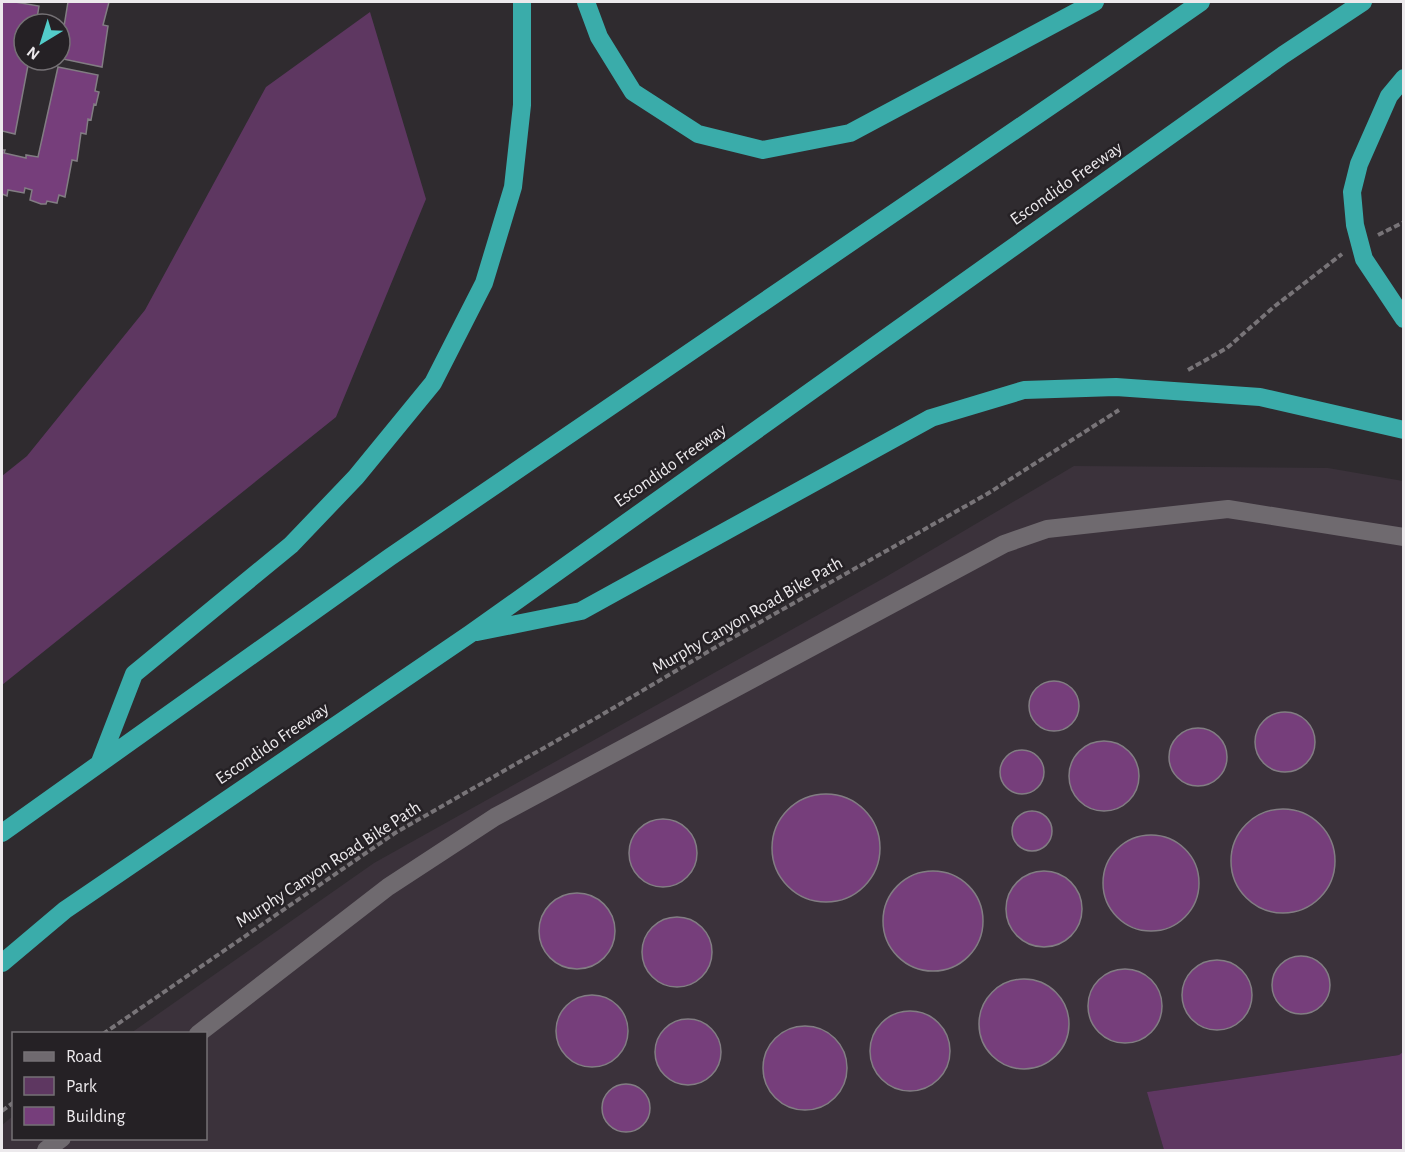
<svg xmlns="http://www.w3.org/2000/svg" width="1405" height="1152" font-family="'Alegreya Sans',sans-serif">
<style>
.built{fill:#3b323b}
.green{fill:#5e3761}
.building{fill:#763e7b;stroke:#827d83;stroke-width:1.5}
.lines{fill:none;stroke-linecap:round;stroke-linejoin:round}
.path{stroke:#787478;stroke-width:4;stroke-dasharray:6 3;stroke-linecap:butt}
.minor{stroke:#6f6a6f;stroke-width:18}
.highway{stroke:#3aacaa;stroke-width:18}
.labels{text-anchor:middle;stroke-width:5;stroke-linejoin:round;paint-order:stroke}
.street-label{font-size:18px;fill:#ece9ec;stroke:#252125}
</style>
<rect width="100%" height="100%" fill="#2f2b2f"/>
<!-- built -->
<path class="built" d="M1074 466 1328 468 1403 481 1404 1052 1399 1055 1148 1092 1164 1150H2V1125L13 1116 14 1138H206V1034L131 1033 374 863 884 578Z"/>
<!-- green -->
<path class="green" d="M370 12 426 199 336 417 2 685V476L27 456 145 310 266 87Z
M1403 1052V1150H1164L1147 1092 1399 1055Z"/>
<!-- building -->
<path class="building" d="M2 2H15L39 6 36 24H24V60H29L15 134 2 131Z
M68 2H109L103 25 108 26 102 67 63 59 66 46 61 45Z
M58 67 98 75 95 91 99 92 96 105 94 104 91 120 88 119 86 134 81 133 77 161 72 160 65 197 59 195 57 203 47 201 46 204H41L30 200 32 190 25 188 24 193 8 190 7 196 2 194V150H5L4 153 26 158V155L38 157Z
M1029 706a25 25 0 1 1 50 0a25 25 0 1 1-50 0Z
M1255 742a30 30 0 1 1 60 0a30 30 0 1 1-60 0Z
M1169 757a29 29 0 1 1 58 0a29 29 0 1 1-58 0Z
M1069 776a35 35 0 1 1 70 0a35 35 0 1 1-70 0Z
M1000 772a22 22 0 1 1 44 0a22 22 0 1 1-44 0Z
M772 848a54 54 0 1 1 108 0a54 54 0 1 1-108 0Z
M1231 861a52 52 0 1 1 104 0a52 52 0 1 1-104 0Z
M1012 831a20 20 0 1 1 40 0a20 20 0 1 1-40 0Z
M629 853a34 34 0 1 1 68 0a34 34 0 1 1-68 0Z
M1103 883a48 48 0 1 1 96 0a48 48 0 1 1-96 0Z
M1006 909a38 38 0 1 1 76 0a38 38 0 1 1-76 0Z
M883 921a50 50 0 1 1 100 0a50 50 0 1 1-100 0Z
M539 931a38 38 0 1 1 76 0a38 38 0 1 1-76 0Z
M642 952a35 35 0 1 1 70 0a35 35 0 1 1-70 0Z
M1272 985a29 29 0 1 1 58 0a29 29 0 1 1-58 0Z
M1182 995a35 35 0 1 1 70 0a35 35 0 1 1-70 0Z
M1088 1006a37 37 0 1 1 74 0a37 37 0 1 1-74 0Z
M979 1024a45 45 0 1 1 90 0a45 45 0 1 1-90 0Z
M556 1031a36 36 0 1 1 72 0a36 36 0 1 1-72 0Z
M870 1051a40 40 0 1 1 80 0a40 40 0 1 1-80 0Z
M655 1052a33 33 0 1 1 66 0a33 33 0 1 1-66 0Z
M763 1068a42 42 0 1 1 84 0a42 42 0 1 1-84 0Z
M602 1108a24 24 0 1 1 48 0a24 24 0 1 1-48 0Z"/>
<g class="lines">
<!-- path -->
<path class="path" d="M1378 235 1404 222
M1188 370 1227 348 1275 306 1342 254
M103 1034 395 833 598 717 716 647 987 494 1119 410
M2 1111 14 1102"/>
<!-- minor -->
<path class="minor" d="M198 1034 388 887 495 817 1004 544 1047 529 1228 509 1404 537
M46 1150 62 1138"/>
<!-- highway -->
<path class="highway" d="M586 2 599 37 633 92 698 134 763 150 850 133 1095 2
M1404 78 1389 96 1359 164 1352 192 1355 225 1364 259 1404 319
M477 632 581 611 931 418 1024 390 1116 387 1260 397 1404 430
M100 762 134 674 291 545 356 477 433 383 484 283 513 187 522 105V2
M2 833 390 557 1112 64 1201 2
M2 963 65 910 470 634 1283 55 1363 2"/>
</g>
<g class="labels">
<!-- street labels -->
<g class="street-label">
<text transform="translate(1066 183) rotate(-35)" y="6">Escondido Freeway</text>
<text transform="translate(670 465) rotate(-35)" y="6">Escondido Freeway</text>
<text transform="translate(747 615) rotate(-30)" y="6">Murphy Canyon Road Bike Path</text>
<text transform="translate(272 743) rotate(-34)" y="6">Escondido Freeway</text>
<text transform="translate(328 864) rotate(-33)" y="6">Murphy Canyon Road Bike Path</text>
</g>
</g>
<!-- border -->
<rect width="1405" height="1152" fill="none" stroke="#ece9ec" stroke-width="6"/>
<!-- legend -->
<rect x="12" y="1032" width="195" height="108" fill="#252125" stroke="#757175" stroke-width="1.5"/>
<rect x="24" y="1052" width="30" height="9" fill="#6f6a6f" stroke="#757175" stroke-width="1.5"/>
<text x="66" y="1062" font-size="18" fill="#ece9ec">Road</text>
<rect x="24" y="1077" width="30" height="18" fill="#5e3761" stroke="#757175" stroke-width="1.5"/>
<text x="66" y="1092" font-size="18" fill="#ece9ec">Park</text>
<rect x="24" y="1107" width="30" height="18" fill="#763e7b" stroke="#757175" stroke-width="1.5"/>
<text x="66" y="1122" font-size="18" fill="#ece9ec">Building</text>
<!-- north arrow -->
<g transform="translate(42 42) rotate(218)"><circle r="28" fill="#252125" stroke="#757175" stroke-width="1.5"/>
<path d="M0-4.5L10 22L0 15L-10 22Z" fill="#53cdca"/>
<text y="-9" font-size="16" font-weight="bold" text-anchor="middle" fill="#ece9ec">N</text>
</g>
</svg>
